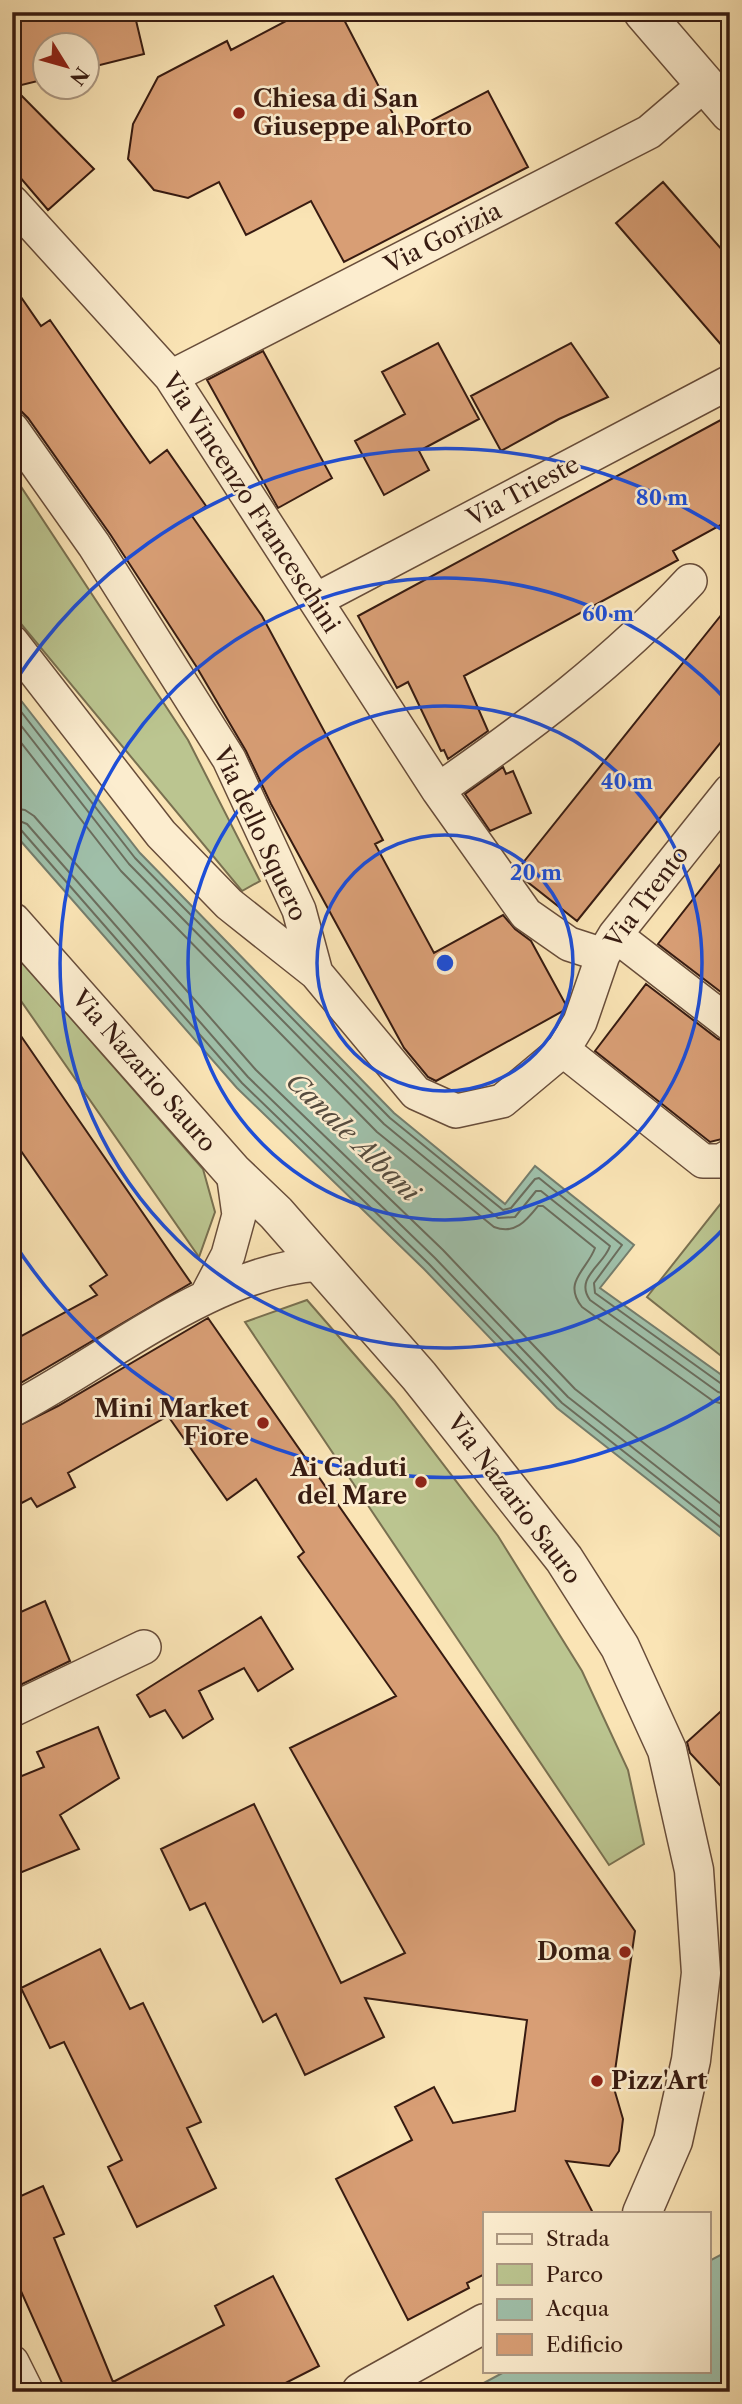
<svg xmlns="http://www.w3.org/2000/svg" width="742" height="2404" font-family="'Libre Caslon Text',serif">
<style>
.green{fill:#bbc590;stroke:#797050;stroke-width:2}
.water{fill:#9fbfa9;stroke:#757d6c;stroke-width:2}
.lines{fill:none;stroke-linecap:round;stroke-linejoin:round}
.shore{stroke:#6b6d5d;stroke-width:2}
.building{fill:#d89e75;stroke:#371b11;stroke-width:2}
.minor-casing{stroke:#684d3a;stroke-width:36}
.tertiary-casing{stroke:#684d3a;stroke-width:41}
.minor{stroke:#fcedcf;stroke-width:33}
.tertiary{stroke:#fcedcf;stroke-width:38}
.ring{fill:none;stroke:#1d4ed8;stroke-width:3.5}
.poi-dot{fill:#8f2418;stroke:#fcedcf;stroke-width:2.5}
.labels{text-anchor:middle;stroke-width:5;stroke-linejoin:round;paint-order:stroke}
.poi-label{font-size:24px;font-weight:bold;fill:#371b11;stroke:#fcedcf;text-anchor:end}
.street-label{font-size:24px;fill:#371b11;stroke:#fcedcf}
.water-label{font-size:26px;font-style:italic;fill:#564c3f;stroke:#fcedcf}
.centre{fill:#1d4ed8;stroke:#fcedcf;stroke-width:3.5}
.ring-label{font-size:21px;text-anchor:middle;font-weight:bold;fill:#1d4ed8;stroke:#fcedcf;stroke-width:5;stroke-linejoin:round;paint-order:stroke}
</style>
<rect width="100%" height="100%" fill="#fae4b5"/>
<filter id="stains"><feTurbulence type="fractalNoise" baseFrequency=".00286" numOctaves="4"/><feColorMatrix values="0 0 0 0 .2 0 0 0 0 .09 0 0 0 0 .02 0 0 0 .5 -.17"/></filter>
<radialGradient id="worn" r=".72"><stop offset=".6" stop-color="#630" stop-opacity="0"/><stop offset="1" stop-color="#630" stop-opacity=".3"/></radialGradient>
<!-- green -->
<path class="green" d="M12 473 188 740 260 881 242 891 12 613Z
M12 951 203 1169 215 1212 199 1257 12 988Z
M730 1192V1363L647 1297Z
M307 1300 394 1400 498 1536 582 1671 628 1770 644 1844 609 1865 245 1322Z"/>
<!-- water -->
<path class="water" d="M12 689 140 853 394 1113 505 1204 535 1166 634 1245 600 1288 730 1381V1544L557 1408 424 1269 237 1088 12 831Z
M730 2250V2392H467L506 2371H709V2261Z"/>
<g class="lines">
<!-- shore -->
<path class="shore" d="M12 700 135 858 390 1118 503 1210 511 1208 535 1179 539 1178 622 1245 594 1283 595 1293 723 1385 730 1386
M12 714 129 864 384 1124 498 1218 515 1217 536 1191H541L610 1246C604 1265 574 1278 590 1300L718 1392 730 1395
M12 731 121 871 377 1132 494 1227C515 1235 526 1221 538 1206H543L595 1248C587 1270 562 1282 582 1307L713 1401 730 1406
M12 808 25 810 34 816 256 1070 443 1250 575 1389 730 1511
M12 818 27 824 248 1077 435 1258 568 1397 730 1524
M12 827 21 830 242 1083 429 1264 562 1403 730 1535"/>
</g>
<!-- building -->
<path class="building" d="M12 12H134L144 54 88 68V46H46V79L13 87 94 169 48 210 12 168Z
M303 12H340L404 135 488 91 528 167 344 262 311 201 246 235 219 182 188 198 154 190 128 159 133 124 158 77 227 41 231 50Z
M663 182 730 259V355L616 223Z
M12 284 41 326 50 320 150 463 167 450 206 506 192 516 262 616 383 840 375 844 434 953 503 915 515 929 531 941 566 1005 563 1011 436 1081 428 1077 404 1048 271 804 246 751 196 666 110 534 28 418 12 402Z
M438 343 479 419 419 451 429 470 384 495 355 441 405 414 382 372Z
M571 343 608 397 559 419 501 451 471 396Z
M263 351 332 478 278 508 207 380Z
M730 415V520L673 551 678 560 464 676 488 731 448 759 444 750 441 751 408 682 397 688 358 616Z
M730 604V731L577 921 525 880 518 869Z
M503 767 506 774 513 771 531 813 490 831 465 794Z
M730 852V999L658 944Z
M646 984 718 1039 730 1043V1137L710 1142 595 1051Z
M12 1023 191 1283 12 1388V1341L97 1295 90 1286 107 1275 12 1138Z
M208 1318 635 1931 613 2085 623 2119 619 2151 609 2166 566 2161 593 2213H485V2274L467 2283 469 2288 408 2320 336 2179 412 2140 395 2107 434 2087 453 2123 515 2111 527 2020 365 1998 384 2037 305 2075 276 2014 263 2022 205 1903 190 1910 161 1849 254 1804 341 1983 405 1953 290 1748 396 1696 298 1557 304 1552 256 1479 227 1500 168 1416 68 1473 75 1487 37 1507 31 1498 12 1508V1429L58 1406Z
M45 1601 70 1661 12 1689V1616Z
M261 1617 293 1669 258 1691 244 1668 199 1691 213 1719 183 1738 165 1710 150 1717 137 1695Z
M730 1703V1796L690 1753 687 1742Z
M98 1727 119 1778 60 1815 79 1849 12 1876V1780L44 1767 37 1752Z
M100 1949 130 2009 143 2003 201 2122 187 2128 216 2188 137 2227 108 2167 122 2160 64 2042 50 2048 21 1988Z
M43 2186 64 2234 54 2238 113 2382 224 2325 215 2306 273 2276 319 2366 268 2392H66L12 2271V2200Z"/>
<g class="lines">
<!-- minor casing -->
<g class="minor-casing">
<path id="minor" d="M12 202 171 377 438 790 526 914 569 944 603 955
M171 377 649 132 705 84
M12 429 94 545 229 759 299 910 316 973 416 1093 456 1111 502 1101 563 1050 580 1022 603 955 615 935 730 791
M316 600 730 382
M12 642 161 834 229 904 316 973
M438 790C529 727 615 662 690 581
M615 935 730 1024
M563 1050 703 1161H721L730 1156
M207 1295 228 1255 239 1215 233 1172
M12 1410C108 1360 213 1270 321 1264
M12 1710 144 1647
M12 2362 27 2392"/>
</g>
<!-- tertiary casing -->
<g class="tertiary-casing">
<path id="tertiary" d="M643 12 730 113
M12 922 233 1172 276 1213 419 1376 564 1559 620 1647 667 1750 694 1870 701 1973 691 2060 673 2141 642 2213
M361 2392 485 2323"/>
</g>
<!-- minor -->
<use href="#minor" class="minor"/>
<!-- tertiary -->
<use href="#tertiary" class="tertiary"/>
</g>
<!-- distance rings -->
<g class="ring">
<circle cx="445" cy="963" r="128"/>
<circle cx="445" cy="963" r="257"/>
<path d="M729 1223A385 385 0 1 1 729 703"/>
<path d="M729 1392A514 514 0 0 1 14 1243M14 683A514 514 0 0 1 729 534"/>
</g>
<!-- markers -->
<g class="poi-dot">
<circle cx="239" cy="113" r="7"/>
<circle cx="263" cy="1423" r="7"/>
<circle cx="421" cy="1482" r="7"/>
<circle cx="625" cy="1952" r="7"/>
<circle cx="597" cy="2081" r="7"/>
</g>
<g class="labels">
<!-- poi labels -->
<g class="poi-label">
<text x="253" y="107" text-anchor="start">Chiesa di San<tspan x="253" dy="28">Giuseppe al Porto</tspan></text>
<text x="249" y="1417">Mini Market<tspan x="249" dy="28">Fiore</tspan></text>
<text x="407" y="1476">Ai Caduti<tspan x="407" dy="28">del Mare</tspan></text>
<text x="611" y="1960">Doma</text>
<text x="611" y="2089" text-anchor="start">Pizz'Art</text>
</g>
<!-- street labels -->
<g class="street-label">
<text transform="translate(443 238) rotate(-27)" y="8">Via Gorizia</text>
<text transform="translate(523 491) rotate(-28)" y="8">Via Trieste</text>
<text transform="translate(251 503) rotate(57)" y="8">Via Vincenzo Franceschini</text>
<text transform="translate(260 834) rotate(65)" y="8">Via dello Squero</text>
<text transform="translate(647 897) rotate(-53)" y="8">Via Trento</text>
<text transform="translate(144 1071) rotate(49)" y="8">Via Nazario Sauro</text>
<text transform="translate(514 1499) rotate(53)" y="8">Via Nazario Sauro</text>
</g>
<!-- water labels -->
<g class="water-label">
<text transform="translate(353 1137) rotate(44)" y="9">Canale Albani</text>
</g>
</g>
<circle cx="445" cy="963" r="10" class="centre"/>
<g class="ring-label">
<text x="662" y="505">80 m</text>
<text x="608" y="621">60 m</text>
<text x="627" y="789">40 m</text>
<text x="536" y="880">20 m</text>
</g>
<!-- margin -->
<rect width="742" height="2404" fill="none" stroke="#fae4b5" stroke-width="42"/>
<rect x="14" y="14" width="714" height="2376" fill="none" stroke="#371b11" stroke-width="3.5"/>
<rect x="21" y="21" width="700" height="2362" fill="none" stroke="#371b11" stroke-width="2"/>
<!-- legend -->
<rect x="483" y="2212" width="228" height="161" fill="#fcedcf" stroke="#ad9983" stroke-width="2"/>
<rect x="497" y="2234" width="35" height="10" fill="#fcedcf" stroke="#ad9983" stroke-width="2"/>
<text x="546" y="2246" font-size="21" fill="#371b11">Strada</text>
<rect x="497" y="2264" width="35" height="21" fill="#bbc590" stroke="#ad9983" stroke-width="2"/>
<text x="546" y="2282" font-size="21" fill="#371b11">Parco</text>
<rect x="497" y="2299" width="35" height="21" fill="#9fbfa9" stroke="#ad9983" stroke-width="2"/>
<text x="546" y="2316" font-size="21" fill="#371b11">Acqua</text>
<rect x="497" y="2334" width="35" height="21" fill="#d89e75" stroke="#ad9983" stroke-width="2"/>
<text x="546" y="2352" font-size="21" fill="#371b11">Edificio</text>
<!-- north arrow -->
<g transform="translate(66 66) rotate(127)"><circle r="33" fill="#fcedcf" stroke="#ad9983" stroke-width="2"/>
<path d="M0-5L12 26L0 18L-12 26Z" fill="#8f2418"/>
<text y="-10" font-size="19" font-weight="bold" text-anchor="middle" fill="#371b11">N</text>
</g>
<rect width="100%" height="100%" filter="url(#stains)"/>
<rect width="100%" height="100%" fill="url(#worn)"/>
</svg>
